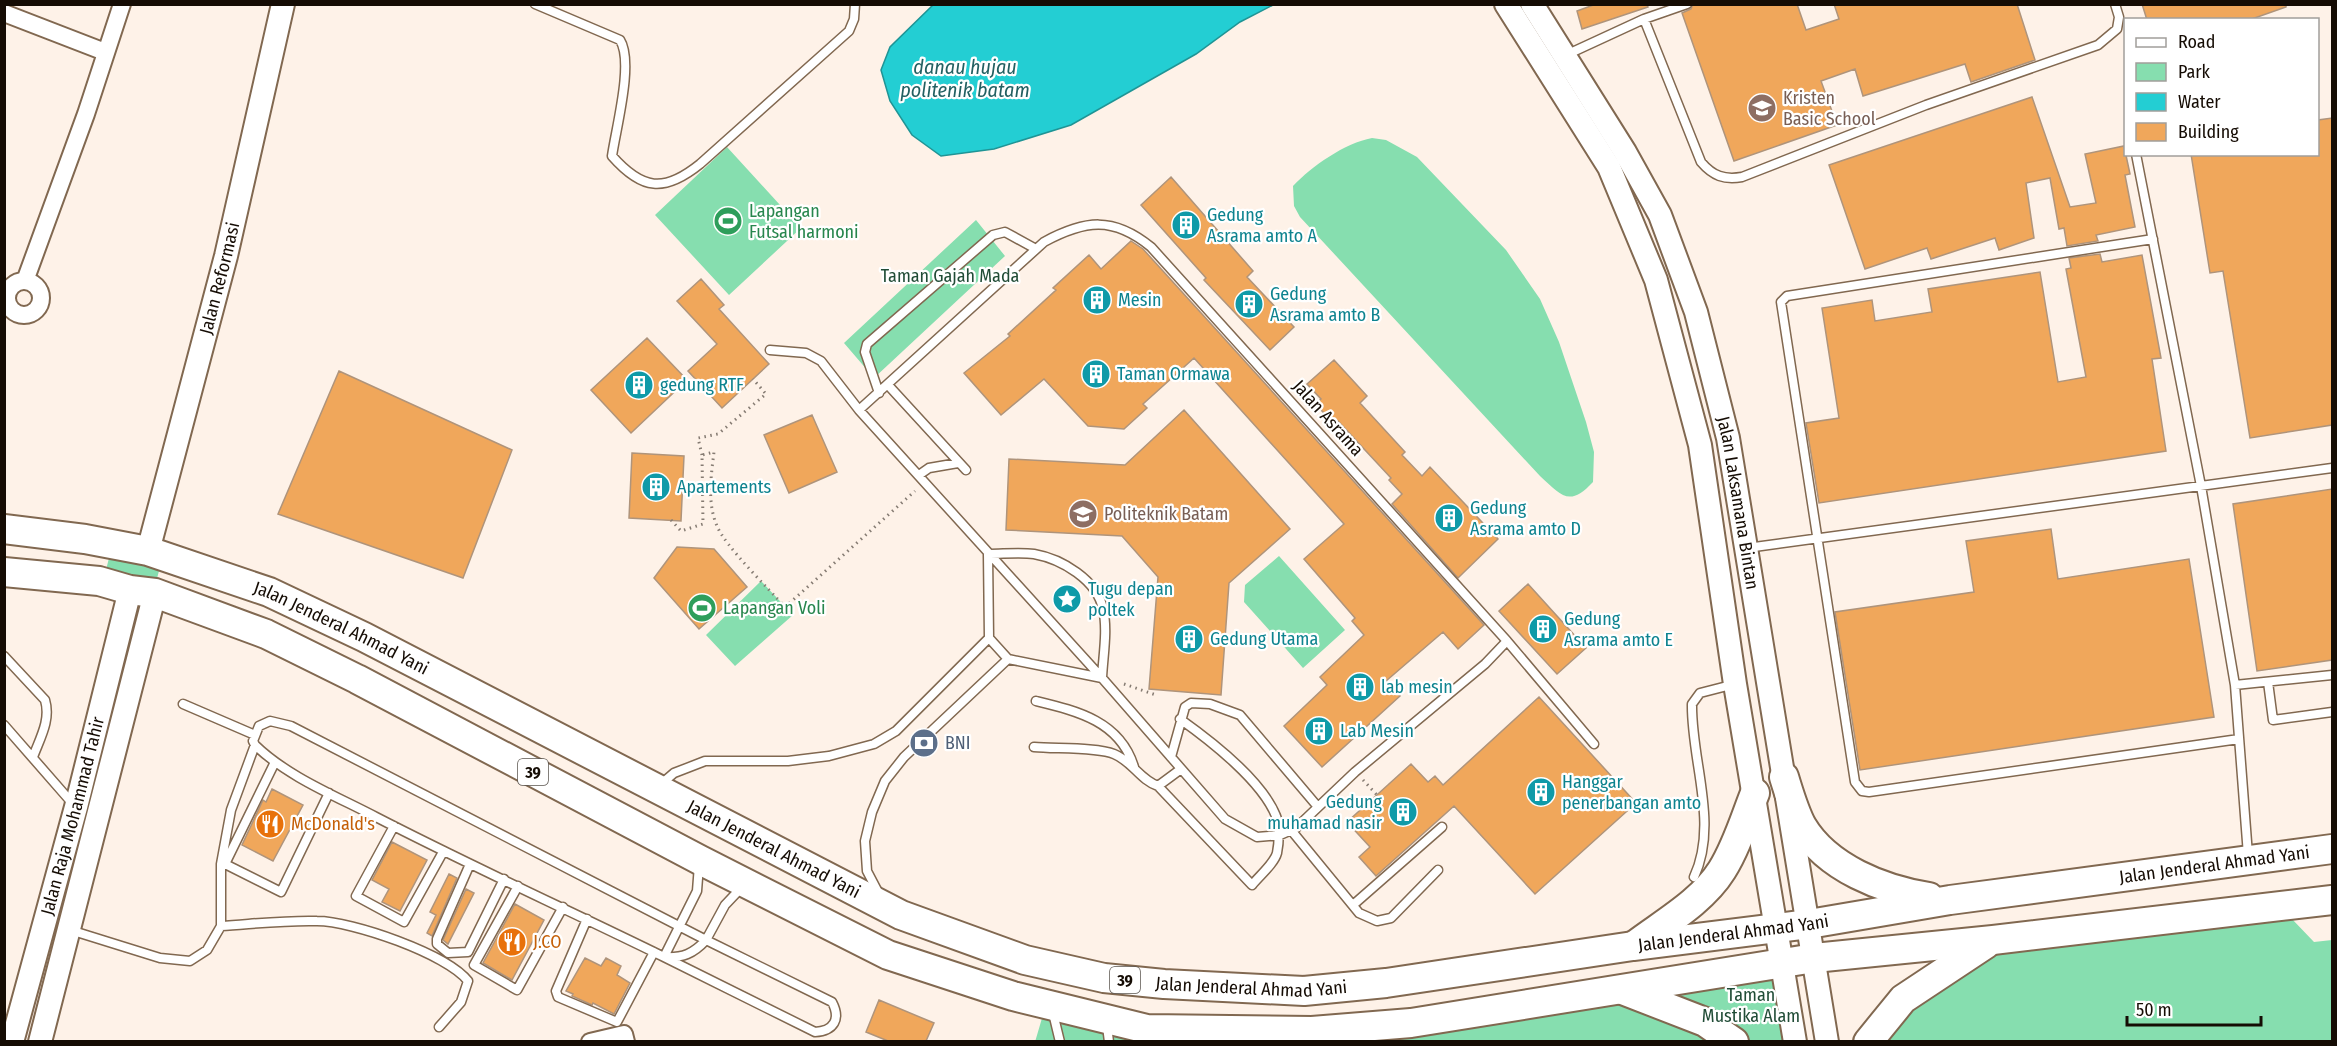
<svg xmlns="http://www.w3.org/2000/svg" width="2337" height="1046" font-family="'Fira Sans Condensed',sans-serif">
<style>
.green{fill:#86deaf}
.water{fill:#23ced3;stroke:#1f9495;stroke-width:1.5}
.building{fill:#f0a75b;stroke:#af947b;stroke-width:1.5}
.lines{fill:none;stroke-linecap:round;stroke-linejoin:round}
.lane-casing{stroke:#816850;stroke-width:11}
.street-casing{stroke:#816850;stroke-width:20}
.secondary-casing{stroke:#816850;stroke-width:26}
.highway-casing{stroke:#816850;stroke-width:32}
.path{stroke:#857b72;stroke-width:3;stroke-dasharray:1.5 4.5;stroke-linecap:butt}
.lane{stroke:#fff;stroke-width:8}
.street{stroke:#fff;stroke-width:16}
.secondary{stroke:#fff;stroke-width:22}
.highway{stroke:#fff;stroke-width:28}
.labels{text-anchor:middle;stroke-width:4.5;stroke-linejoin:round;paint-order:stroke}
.shield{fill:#fff;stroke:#5b554f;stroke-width:1.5}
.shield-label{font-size:16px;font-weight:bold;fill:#150c04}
.education-label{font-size:18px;fill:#785e54;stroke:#fff;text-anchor:start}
.leisure-label{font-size:18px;fill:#27864d;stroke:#fff;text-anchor:start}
.culture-label{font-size:18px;fill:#0d838f;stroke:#fff;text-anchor:start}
.park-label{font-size:18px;fill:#204c36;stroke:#fff}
.street-label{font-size:18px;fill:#150c04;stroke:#fff}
.service-label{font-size:18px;fill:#4e5e75;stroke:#fff;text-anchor:start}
.food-label{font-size:18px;fill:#c56008;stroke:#fff;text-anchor:start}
.water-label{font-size:20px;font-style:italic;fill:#226062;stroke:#fff}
</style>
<rect width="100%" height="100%" fill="#fef2e8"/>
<!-- green -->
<path class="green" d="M1372 138 1386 140 1417 157 1506 250 1540 299 1559 342 1586 422 1594 452 1593 482C1569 508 1561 495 1540 476L1300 217 1294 206 1293 186C1312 166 1345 143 1372 138Z
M727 147 801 228 729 295 655 215Z
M976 220 1005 256 874 378 844 343Z
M110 554 160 567 154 590 104 578Z
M1279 556 1345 630 1303 668 1244 602 1245 585Z
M761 581 793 615 735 666 706 635Z
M2272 898 2314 942 2332 940V1041L1875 1042 1947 958Z
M1782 963 1795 1042H1035L1045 1008 1237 1031Z"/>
<!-- water -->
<path class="water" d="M934 4H1273V5L1240 22 1196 54 1071 125 994 149 941 156 912 135 890 101 881 70 890 47Z"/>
<!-- building -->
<path class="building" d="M1596 4H1647L1648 7 1582 29 1577 11Z
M1693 4H1797L1806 30 1839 19 1834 4H2017L2035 60 1971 82 1965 64 1863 96 1855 69 1821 81 1837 125 1734 161 1682 13 1691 9Z
M2142 4H2286V7L2249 20H2147Z
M2032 97 2070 207 2096 203 2085 154 2124 146 2130 174 2125 175 2135 227 2096 235 2098 241 2067 246 2064 228 2059 229 2050 178 2026 183 2034 238 1999 250 1995 238 1931 259 1927 248 1865 269 1829 165Z
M2332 118V425L2250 438 2223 271 2210 273 2191 154H2318V120Z
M1171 177 1253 271 1247 277 1294 327 1270 350 1204 280 1206 278 1141 205Z
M1131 241 1143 249 1484 625 1458 649 1443 632 1386 681 1400 696 1322 767 1284 726 1327 685 1320 677 1364 635 1352 621 1355 618 1304 559 1344 524 1194 358 1143 404 1147 408 1124 429 1088 426 1044 379 1001 415 964 373 1010 336 1008 334 1056 290 1053 288 1089 255 1101 269Z
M2100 254 2102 262 2142 255 2161 358 2152 359 2166 451 1819 503 1806 423 1839 418 1822 308 1872 300 1875 321 1932 312 1928 289 2040 272 2058 382 2086 377 2066 269 2071 268 2069 258Z
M701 279 724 305 719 309 769 364 722 408 688 371 717 344 677 301Z
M647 338 687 380 631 433 591 390Z
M1334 360 1367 396 1360 403 1405 452 1402 455 1422 476 1430 467 1498 539 1458 578 1392 504 1402 494 1389 480 1391 478 1338 421 1335 424 1315 404 1321 399 1307 384Z
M339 371 512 450 463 578 278 514Z
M1184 410 1290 529 1229 583 1221 695 1149 689 1158 577 1122 536 1006 530 1009 459 1125 465Z
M812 415 837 472 789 493 764 435Z
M632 453 684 456 681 521 629 518Z
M2332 489V660L2257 671 2233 504Z
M2051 529 2058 579 2189 559 2214 717 1860 770 1835 612 1974 592 1966 541Z
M677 547 714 549 747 587 699 629 654 578Z
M1528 584 1586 648 1557 674 1499 611Z
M1539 697 1636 803 1535 894 1454 806 1376 876 1359 857 1370 847 1347 822 1411 764 1428 782 1435 776 1443 785Z
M272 789 303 805 273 861 242 845 263 800 266 802Z
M392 842 427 860 400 911 382 902 389 889 372 880Z
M449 874 457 878 432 936 427 933 436 915 430 912Z
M466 889 474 893 448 944 443 940Z
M515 904 544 920 512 980 483 963Z
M585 958 601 966 606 958 621 966 617 975 630 983 614 1014 593 1003 592 1005 572 996 573 994 566 991Z
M879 1000 934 1023 926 1041H888L866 1032Z"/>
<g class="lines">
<!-- lane casing -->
<g class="lane-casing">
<path id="lane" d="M535 4 620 40C634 62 616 128 612 156 642 190 664 193 700 164L849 31 854 19 855 4
M1644 19 1701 162C1713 176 1724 180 1742 177L1926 105 2098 45 2117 29 2119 17 2115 4
M1566 55 1644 19 1687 4
M2136 154 2201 486 2235 685 2248 855
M2153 239 1787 296 1781 302 1855 782 1862 791 1869 792 2239 739
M770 350 806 353 821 361 859 410 1102 678 1225 819 1257 837 1280 835 1296 828 1355 772 1485 664 1507 641
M888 385 966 470
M879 393 865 352 867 344 993 235 1005 232 1036 249
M859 410 1044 242C1085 220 1113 216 1151 247L1507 641 1594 744
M919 475 929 468 958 463
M1747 548 2332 468
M988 554 989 638 1008 659 1102 678
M988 554C1003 554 1020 552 1034 554 1062 559 1097 580 1103 609 1108 630 1103 656 1102 678
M4 656 45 700C51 720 40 738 33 757
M2268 682 2273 720 2332 712
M2235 685 2332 675
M1036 701C1077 711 1120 721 1134 767
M183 704 255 735
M4 725 73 804
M1034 747C1054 749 1097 747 1114 754 1132 761 1140 780 1158 786L1181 769
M1171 757 1185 707 1191 703 1210 704 1240 715 1318 807
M275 762 225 864 281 892 329 793
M660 785 674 773 705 761H788L829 756 874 744 896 731 989 638
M1158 786 1252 885C1259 876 1274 864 1277 853 1279 843 1280 825 1276 816 1262 781 1211 741 1180 719
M394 826 356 896 404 922 443 852
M1291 830 1359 913 1377 921 1391 918 1438 870
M470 864 437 939V944L448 953 468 952 504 879
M699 865 697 891 664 957 815 1032C834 1031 841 1019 832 1002L706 940 725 905 743 886
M1694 877C1719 823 1691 761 1692 704L1700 693 1735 684
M518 886 474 965 517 990 563 907
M878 892 867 871 865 841 872 812 885 781 904 757 1008 659
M1353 905 1442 827
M587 919 556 991 558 997 617 1022 654 952
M221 926C253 924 285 920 317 921 352 921 447 954 468 981L461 1002 439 1027
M70 930 160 958 190 961 207 950 221 926V864L231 810 255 745 253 741 259 726 270 721 291 726 706 940C693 954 683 958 664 957 568 910 471 866 376 817 336 796 288 777 255 745
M1053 1013 1060 1042
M1107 1026 1109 1042"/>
</g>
<!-- street casing -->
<g class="street-casing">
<path id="street" d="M4 13 105 52
M7 298a17 17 0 1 1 34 0a17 17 0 1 1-34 0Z
M25 281 86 114 122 4
M590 1042 624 1034 626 1042"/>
</g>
<!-- secondary casing -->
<g class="secondary-casing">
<g id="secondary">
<path d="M1506 4 1609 167 1656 280 1700 445 1735 684 1795 1042"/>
<path id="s1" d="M1532 4 1625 152 1660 215 1696 312 1728 438 1827 1042"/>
<path id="s2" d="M148 551 226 256 283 4"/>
<path id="s3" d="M12 1042 76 807 130 590"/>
<path d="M40 1042 155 593"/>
</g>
</g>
<!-- highway casing -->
<g class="highway-casing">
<g id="highway">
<path id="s4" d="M4 529 85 539 148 551 269 592 364 637 901 915 1025 960 1104 978 1164 984 1304 991 1386 983 1633 946 1809 924 1950 900 2332 849"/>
<path d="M4 572 99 581 130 590 155 593 266 634 357 679 700 860 888 955 1013 996 1147 1029 1312 1031 1411 1023 1814 958 1993 940 2332 900"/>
<path d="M1784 777C1789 793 1794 811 1802 826 1827 868 1883 890 1929 897"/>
<path d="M1635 945C1664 923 1702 902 1722 870 1737 846 1745 818 1755 793"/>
<path d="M1625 991 1705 1022 1734 1042"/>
<path d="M1868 1042 1903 999 1986 944"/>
</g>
</g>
<!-- path -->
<path class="path" d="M702 455 698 438 718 434 766 394 753 379
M671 520 681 531 703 524 702 455 714 452C711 476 707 503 717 526 725 546 768 588 785 607L915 491
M1124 684 1156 695
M1363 780 1377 795"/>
<!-- lane -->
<use href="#lane" class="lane"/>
<!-- street -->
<use href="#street" class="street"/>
<!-- secondary -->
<use href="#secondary" class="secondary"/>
<!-- highway -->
<use href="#highway" class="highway"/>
</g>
<!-- icons -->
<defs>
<g id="school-disc" transform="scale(1.5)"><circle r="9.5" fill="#8d6e63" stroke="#fff"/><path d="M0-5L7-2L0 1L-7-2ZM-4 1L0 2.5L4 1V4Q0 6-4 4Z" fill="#fff"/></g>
<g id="stadium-disc" transform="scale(1.5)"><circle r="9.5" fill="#2e9e5b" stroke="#fff"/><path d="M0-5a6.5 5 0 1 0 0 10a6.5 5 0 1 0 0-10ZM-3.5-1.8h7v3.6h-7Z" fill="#fff"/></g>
<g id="building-disc" transform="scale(1.5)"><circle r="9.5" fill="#0f9aa8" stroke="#fff"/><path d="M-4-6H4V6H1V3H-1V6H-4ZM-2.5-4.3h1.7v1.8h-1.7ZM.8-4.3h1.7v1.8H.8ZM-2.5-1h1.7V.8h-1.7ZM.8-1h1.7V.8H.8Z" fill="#fff"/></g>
<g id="university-disc" transform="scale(1.5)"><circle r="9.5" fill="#8d6e63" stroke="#fff"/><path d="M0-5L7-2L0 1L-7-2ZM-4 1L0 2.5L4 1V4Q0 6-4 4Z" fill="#fff"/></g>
<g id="sight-disc" transform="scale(1.5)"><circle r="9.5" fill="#0f9aa8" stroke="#fff"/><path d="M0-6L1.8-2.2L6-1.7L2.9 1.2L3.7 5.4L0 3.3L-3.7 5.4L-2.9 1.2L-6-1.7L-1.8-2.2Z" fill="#fff"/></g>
<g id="bank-disc" transform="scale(1.5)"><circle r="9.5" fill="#5c6f8a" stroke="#fff"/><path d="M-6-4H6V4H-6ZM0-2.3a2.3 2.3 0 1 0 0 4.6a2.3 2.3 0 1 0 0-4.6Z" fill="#fff"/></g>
<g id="restaurant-disc" transform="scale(1.5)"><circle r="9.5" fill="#e8710a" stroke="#fff"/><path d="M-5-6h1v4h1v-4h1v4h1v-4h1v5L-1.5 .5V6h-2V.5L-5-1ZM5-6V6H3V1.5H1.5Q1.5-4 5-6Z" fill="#fff"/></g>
</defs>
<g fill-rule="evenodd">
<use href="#school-disc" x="1762" y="108"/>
<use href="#stadium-disc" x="728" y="221"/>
<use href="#building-disc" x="1186" y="225"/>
<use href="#building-disc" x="1097" y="300"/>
<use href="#building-disc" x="1249" y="304"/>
<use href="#building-disc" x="1096" y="374"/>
<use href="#building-disc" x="639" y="385"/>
<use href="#building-disc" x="656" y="487"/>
<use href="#university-disc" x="1083" y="514"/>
<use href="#building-disc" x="1449" y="518"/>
<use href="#sight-disc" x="1067" y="599"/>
<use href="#stadium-disc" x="702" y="608"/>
<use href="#building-disc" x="1543" y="629"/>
<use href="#building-disc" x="1189" y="639"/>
<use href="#building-disc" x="1360" y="687"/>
<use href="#building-disc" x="1319" y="731"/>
<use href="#bank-disc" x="924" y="743"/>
<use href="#building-disc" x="1541" y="792"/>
<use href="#building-disc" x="1403" y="812"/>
<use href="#restaurant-disc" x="270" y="824"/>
<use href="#restaurant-disc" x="512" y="942"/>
</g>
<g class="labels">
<!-- shield labels -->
<g class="shield">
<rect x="518" y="759" width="30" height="26" rx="4.5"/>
<rect x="1110" y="967" width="30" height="26" rx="4.5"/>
</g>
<g class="shield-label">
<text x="533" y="778">39</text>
<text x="1125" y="986">39</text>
</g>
<!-- education labels -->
<g class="education-label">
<text x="1783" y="104">Kristen<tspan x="1783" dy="21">Basic School</tspan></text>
<text x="1104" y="520">Politeknik Batam</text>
</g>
<!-- leisure labels -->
<g class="leisure-label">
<text x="749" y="217">Lapangan<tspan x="749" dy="21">Futsal harmoni</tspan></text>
<text x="723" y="614">Lapangan Voli</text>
</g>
<!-- culture labels -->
<g class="culture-label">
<text x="1207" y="221">Gedung<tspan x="1207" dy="21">Asrama amto A</tspan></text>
<text x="1270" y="300">Gedung<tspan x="1270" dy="21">Asrama amto B</tspan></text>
<text x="1118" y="306">Mesin</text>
<text x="1117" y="380">Taman Ormawa</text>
<text x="660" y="391">gedung RTF</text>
<text x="677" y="493">Apartements</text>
<text x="1470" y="514">Gedung<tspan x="1470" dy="21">Asrama amto D</tspan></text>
<text x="1088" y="595">Tugu depan<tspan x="1088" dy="21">poltek</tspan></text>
<text x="1564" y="625">Gedung<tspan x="1564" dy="21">Asrama amto E</tspan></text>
<text x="1210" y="645">Gedung Utama</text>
<text x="1381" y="693">lab mesin</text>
<text x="1340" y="737">Lab Mesin</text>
<text x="1562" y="788">Hanggar<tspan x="1562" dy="21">penerbangan amto</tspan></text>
<text x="1382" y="808" text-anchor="end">Gedung<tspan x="1382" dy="21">muhamad nasir</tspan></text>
</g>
<!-- park labels -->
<g class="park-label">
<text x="950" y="282">Taman Gajah Mada</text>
<text x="1751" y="1001">Taman<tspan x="1751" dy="21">Mustika Alam</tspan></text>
</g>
<!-- street labels -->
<g class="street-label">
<text dy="6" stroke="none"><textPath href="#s2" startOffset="282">Jalan Reformasi</textPath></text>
<text transform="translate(1328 418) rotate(48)" y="6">Jalan Asrama</text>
<text dy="6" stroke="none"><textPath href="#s1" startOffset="546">Jalan Laksamana Bintan</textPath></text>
<text dy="6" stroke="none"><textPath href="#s4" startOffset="354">Jalan Jenderal Ahmad Yani</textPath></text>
<text dy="6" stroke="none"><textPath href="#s3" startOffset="234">Jalan Raja Mohammad Tahir</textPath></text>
<text dy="6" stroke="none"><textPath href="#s4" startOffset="840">Jalan Jenderal Ahmad Yani</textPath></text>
<text dy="6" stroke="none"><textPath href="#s4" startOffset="2316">Jalan Jenderal Ahmad Yani</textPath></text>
<text dy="6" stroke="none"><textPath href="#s4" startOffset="1830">Jalan Jenderal Ahmad Yani</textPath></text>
<text dy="6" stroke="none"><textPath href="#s4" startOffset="1344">Jalan Jenderal Ahmad Yani</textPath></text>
</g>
<!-- service labels -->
<g class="service-label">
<text x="945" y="749">BNI</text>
</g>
<!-- food labels -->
<g class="food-label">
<text x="291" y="830">McDonald's</text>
<text x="533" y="948">J.CO</text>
</g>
<!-- water labels -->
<g class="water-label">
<text x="965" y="74">danau hujau<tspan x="965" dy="23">politenik batam</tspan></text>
</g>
</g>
<!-- border -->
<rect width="2337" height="1046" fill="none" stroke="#150c04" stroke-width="12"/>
<!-- legend -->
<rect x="2124" y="18" width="195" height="138" fill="#ffffff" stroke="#a19e9b" stroke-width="1.5"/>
<rect x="2136" y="38" width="30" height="9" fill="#ffffff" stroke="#a19e9b" stroke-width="1.5"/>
<text x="2178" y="48" font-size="18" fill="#150c04">Road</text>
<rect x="2136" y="63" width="30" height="18" fill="#86deaf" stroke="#a19e9b" stroke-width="1.5"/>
<text x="2178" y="78" font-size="18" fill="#150c04">Park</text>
<rect x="2136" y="93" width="30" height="18" fill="#23ced3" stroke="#a19e9b" stroke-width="1.5"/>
<text x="2178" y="108" font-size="18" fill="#150c04">Water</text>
<rect x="2136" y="123" width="30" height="18" fill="#f0a75b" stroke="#a19e9b" stroke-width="1.5"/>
<text x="2178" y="138" font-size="18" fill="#150c04">Building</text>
<!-- scale -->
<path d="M2127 1016v9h134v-9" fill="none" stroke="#150c04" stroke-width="3"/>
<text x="2136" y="1016" font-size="18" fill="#150c04" stroke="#ffffff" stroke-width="4.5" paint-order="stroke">50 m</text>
</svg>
